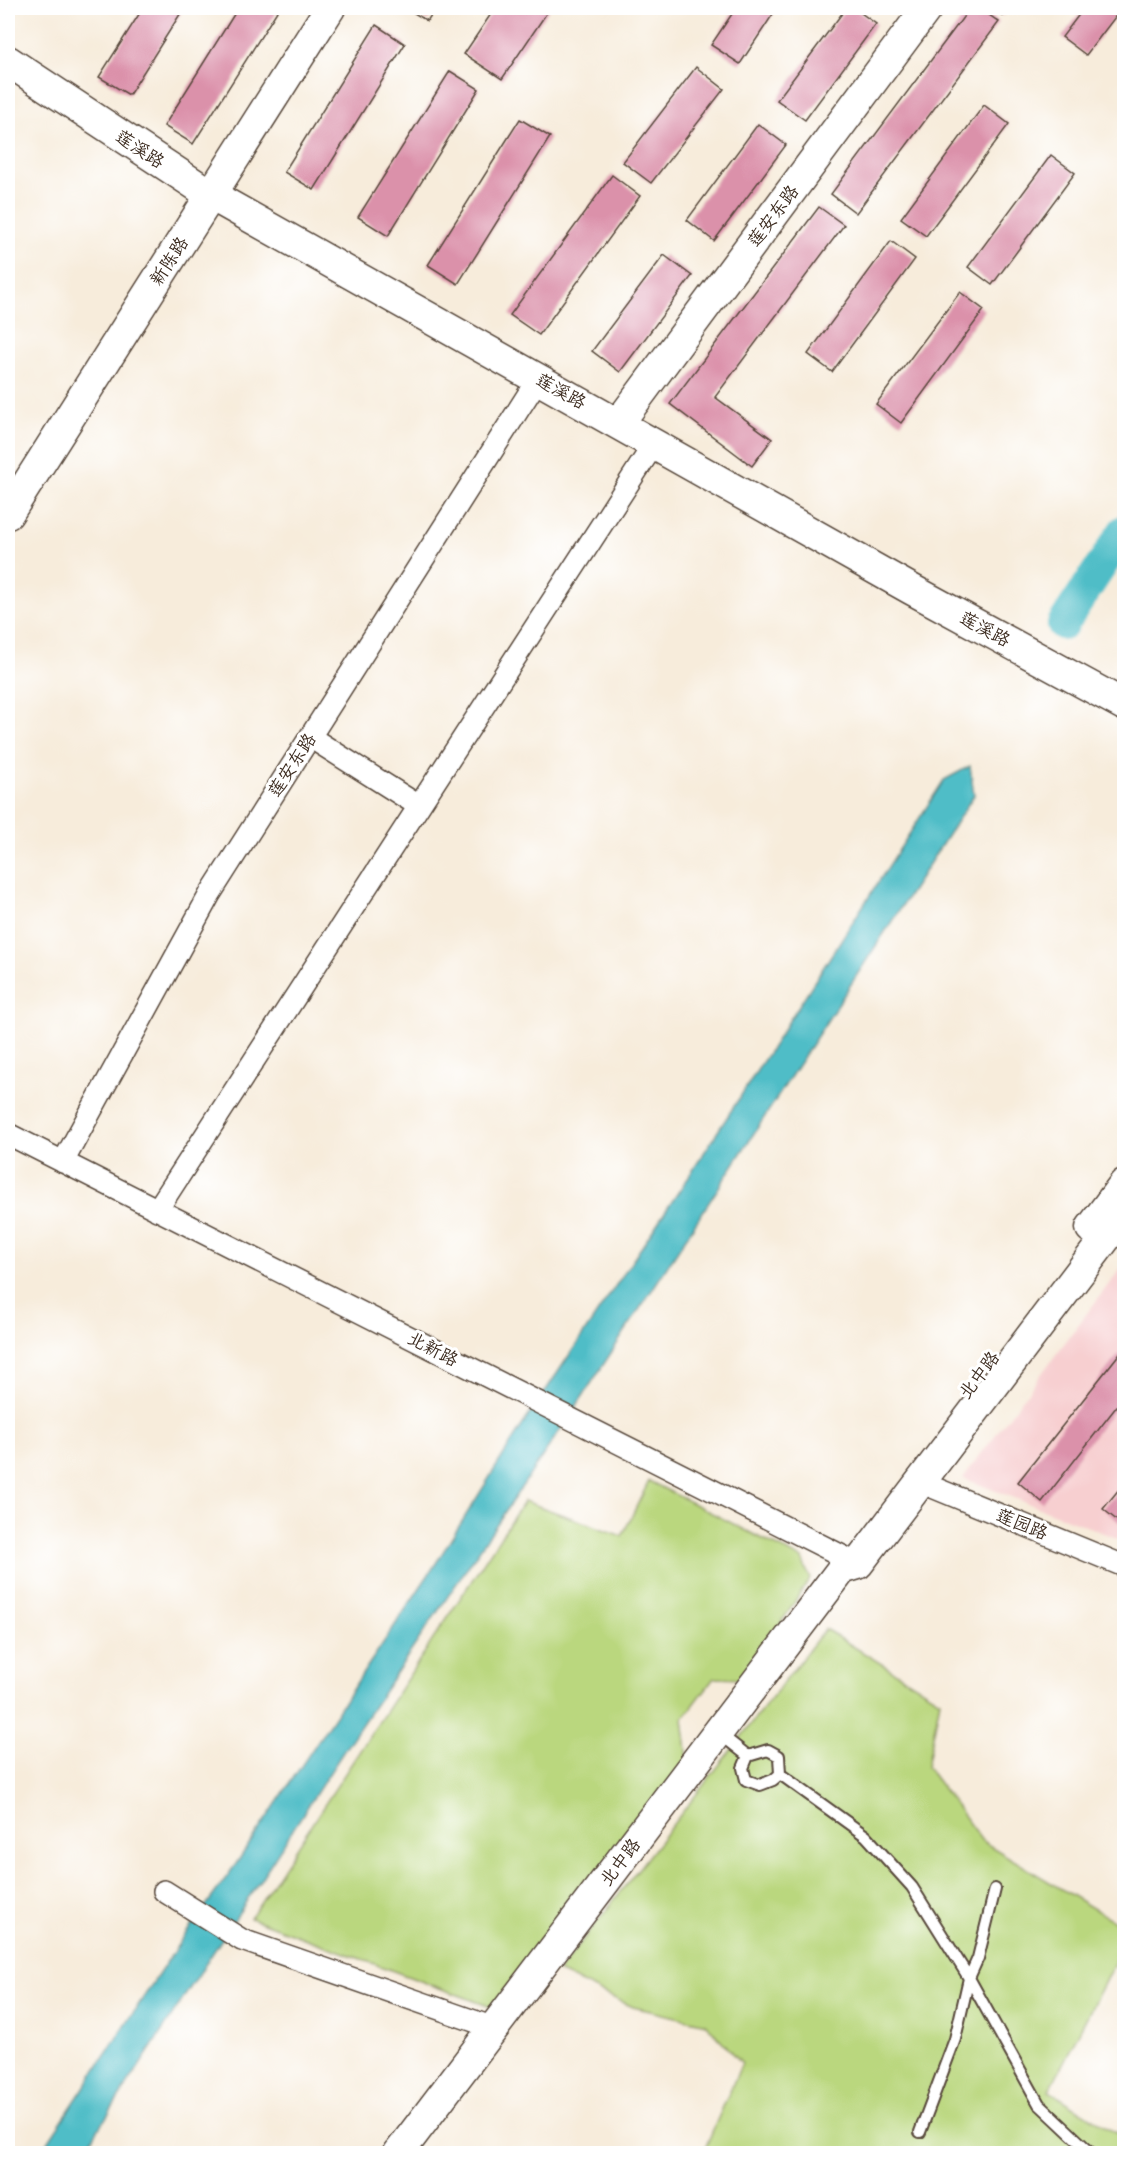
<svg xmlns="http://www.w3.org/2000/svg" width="1132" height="2161" font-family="'Playpen Sans','LXGW WenKai TC',sans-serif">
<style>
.built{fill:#f7cfd0}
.green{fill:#bad77e;stroke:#7a804e;stroke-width:1.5}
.water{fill:#4fbdc7;stroke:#457472;stroke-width:1.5}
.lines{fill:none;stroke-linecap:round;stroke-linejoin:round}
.river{stroke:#4fbdc7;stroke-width:32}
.building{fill:#db91aa}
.lane-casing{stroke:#57473a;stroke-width:14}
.street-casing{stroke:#57473a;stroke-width:24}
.secondary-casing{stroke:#57473a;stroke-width:33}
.lane{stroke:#fff;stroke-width:10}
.street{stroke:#fff;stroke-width:21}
.secondary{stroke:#fff;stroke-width:30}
.labels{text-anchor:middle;stroke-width:6;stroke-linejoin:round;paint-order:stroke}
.street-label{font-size:18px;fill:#3b2a1e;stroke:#fff}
</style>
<rect width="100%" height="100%" fill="#fff"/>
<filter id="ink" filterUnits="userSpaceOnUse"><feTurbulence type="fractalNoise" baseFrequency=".0167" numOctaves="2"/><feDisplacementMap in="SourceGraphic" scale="12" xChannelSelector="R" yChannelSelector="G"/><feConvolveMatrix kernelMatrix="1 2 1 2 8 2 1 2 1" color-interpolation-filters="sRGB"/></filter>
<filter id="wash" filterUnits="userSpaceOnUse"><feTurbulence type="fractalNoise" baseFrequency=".008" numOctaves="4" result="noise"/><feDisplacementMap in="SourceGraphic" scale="24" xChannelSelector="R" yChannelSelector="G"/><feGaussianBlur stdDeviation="1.35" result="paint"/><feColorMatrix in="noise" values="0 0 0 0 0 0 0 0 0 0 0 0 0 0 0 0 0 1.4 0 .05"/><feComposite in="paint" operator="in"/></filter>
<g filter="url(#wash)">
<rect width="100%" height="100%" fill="#f7ecdb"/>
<!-- built -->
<path class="built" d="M1124 1264V1541L963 1478Z"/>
<!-- green -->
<path class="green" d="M649 1481 802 1559 810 1579 744 1679 714 1678 683 1719 688 1759 491 2007 250 1918 524 1501 622 1536Z
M825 1629 940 1700 927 1767 982 1841 1124 1927V1944L1049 2091 1124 2138V2153H703L742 2063 706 2024 633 2007 558 1972Z"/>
<!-- water -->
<path class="water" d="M1124 509V555L1087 614 1065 622 1063 602Z
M970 766 974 795 583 1396 345 1749 83 2153 40 2154 182 1939 236 1864 433 1568 516 1435 693 1170 944 780Z"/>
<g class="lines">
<!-- river -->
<path class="river" d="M1063 624 1124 531"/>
</g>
<g id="blocks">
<!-- building -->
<path class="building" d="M143 8H184L129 95 99 77Z
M238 8H279L193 144 164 126Z
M406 8H436L427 21Z
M495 8H550L502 79 464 54Z
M736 8H777L740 64 711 45Z
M846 8H854L876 24 805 120 777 100Z
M970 8H979L999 22 856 213 831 194Z
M992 8H1009L1003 16Z
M1084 8H1122L1086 55 1062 37Z
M376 25 405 44 314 190 284 172Z
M696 67 724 89 651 183 623 162Z
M450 71 479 89 388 236 358 217Z
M984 105 1009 124 926 236 901 218Z
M520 119 550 137 458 284 428 265Z
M758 124 786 145 714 241 687 220Z
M1051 155 1075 173 992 285 968 267Z
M612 175 640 196 539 335 510 315Z
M819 207 844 225 715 397 772 439 752 466 670 404Z
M891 241 915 259 832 372 808 354Z
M664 255 692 276 620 372 592 351Z
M960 292 984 310 901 423 876 404Z
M1124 1348V1397L1042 1502 1018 1482Z
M1124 1483V1526L1103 1509Z"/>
</g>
</g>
<g filter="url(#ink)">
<use href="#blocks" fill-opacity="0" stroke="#57473a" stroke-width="1.5"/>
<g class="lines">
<!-- lane casing -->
<g class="lane-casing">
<path id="lane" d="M720 1734 748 1756
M768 1750 779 1756 780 1774 773 1780 760 1785 746 1780 743 1768 748 1756Z
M780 1774 866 1836 912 1887 969 1978 1039 2104 1092 2154
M920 2132 955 2039 969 1978 978 1958 995 1889"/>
</g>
<!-- street casing -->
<g class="street-casing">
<path id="street" d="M310 737 419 806
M8 1134 858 1564
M63 1162 210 894 538 379
M157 1210 654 444
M920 1482 1124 1566
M164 1891 242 1940 494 2028"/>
</g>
<!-- secondary casing -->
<g class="secondary-casing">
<path id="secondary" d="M8 61 211 195 911 589 1124 705
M618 424 927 8
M8 514 330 8
M1091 1228 1124 1184
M398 2154 842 1569 858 1564 1124 1214"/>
</g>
<!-- lane -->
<use href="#lane" class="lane"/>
<!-- street -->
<use href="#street" class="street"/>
<!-- secondary -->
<use href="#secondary" class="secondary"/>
</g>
</g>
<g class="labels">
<!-- street labels -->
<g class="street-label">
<text transform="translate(140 149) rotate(33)" y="6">莲溪路</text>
<text transform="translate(773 216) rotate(-53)" y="6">莲安东路</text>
<text transform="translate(169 261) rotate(-57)" y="6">新陈路</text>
<text transform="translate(561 391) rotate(29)" y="6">莲溪路</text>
<text transform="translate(985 629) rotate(28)" y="6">莲溪路</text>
<text transform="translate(292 765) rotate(-57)" y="6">莲安东路</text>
<text transform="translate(433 1349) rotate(27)" y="6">北新路</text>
<text transform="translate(979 1375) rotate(-53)" y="6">北中路</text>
<text transform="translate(1022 1524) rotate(22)" y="6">莲园路</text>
<text transform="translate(620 1862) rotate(-53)" y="6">北中路</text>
</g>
</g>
<!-- margin -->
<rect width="1132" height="2161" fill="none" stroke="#fff" stroke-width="30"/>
</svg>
